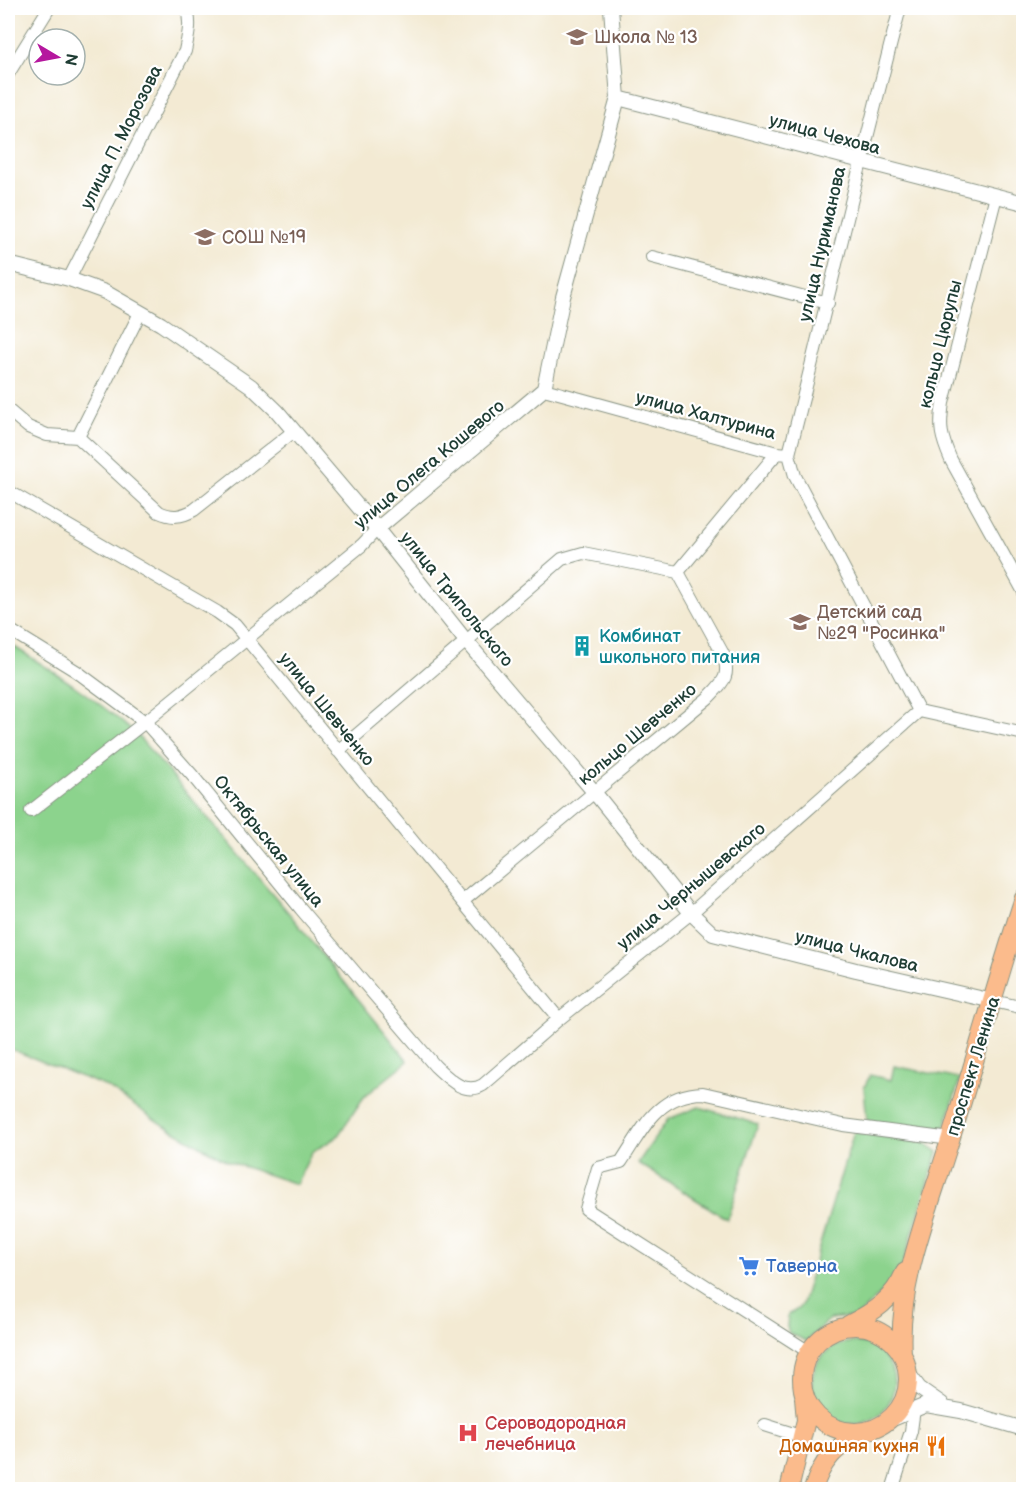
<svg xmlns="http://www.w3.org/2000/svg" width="1031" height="1497" font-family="'Balsamiq Sans',sans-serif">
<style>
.green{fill:#8cd38d;stroke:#568860;stroke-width:1.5}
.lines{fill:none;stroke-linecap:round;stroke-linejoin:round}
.minor-casing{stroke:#899484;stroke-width:14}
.tertiary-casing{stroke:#899484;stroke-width:16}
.primary-casing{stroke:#899484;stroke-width:20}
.minor{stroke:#fff;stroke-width:12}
.tertiary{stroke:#fff;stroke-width:14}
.primary{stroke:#fbbb8c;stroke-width:18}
.labels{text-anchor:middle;stroke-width:4.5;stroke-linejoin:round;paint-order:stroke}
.education-label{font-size:18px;fill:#785e54;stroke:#fff;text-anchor:start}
.street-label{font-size:18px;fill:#1f3d34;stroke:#fff}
.culture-label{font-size:18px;fill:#0d838f;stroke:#fff;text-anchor:start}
.shop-label{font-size:18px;fill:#366cbe;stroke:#fff;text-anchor:start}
.health-label{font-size:18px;fill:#be3a42;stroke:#fff;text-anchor:start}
.food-label{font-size:18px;fill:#c56008;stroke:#fff;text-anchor:end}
</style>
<rect width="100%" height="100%" fill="#fff"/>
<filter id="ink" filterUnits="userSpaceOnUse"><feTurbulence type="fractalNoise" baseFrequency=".0167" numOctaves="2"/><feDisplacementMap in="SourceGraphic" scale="12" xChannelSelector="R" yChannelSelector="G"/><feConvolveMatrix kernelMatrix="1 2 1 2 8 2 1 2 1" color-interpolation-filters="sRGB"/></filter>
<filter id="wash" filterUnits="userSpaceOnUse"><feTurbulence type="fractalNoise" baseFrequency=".008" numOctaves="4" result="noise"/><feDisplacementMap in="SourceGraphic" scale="24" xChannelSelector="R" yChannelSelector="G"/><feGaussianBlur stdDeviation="1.35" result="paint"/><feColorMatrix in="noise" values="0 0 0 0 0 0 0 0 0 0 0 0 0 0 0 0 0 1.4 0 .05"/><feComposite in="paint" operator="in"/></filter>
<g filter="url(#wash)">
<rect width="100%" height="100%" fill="#f3ead3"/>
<!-- green -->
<path class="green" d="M8 643C53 671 99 700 138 736L288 912 408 1061 364 1097 337 1137 312 1152 296 1184 227 1161 160 1123 107 1087 8 1048Z
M894 1066 960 1079 945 1127 927 1131 867 1121 864 1088 870 1075 891 1080Z
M699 1107 758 1124 727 1219 638 1163 668 1119Z
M854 1132 925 1143 938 1152 899 1276 858 1316 830 1319 806 1341 789 1333 787 1327 788 1315 798 1309 802 1304Z
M812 1383a41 41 0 1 1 82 0a41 41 0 1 1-82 0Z"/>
</g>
<g filter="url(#ink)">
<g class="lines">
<!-- minor casing -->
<g class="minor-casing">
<path id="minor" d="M900 8C861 156 827 305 789 454L795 476 919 711
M8 74 49 8
M996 196 943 403C939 428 941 437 951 460L1024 592
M652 257 828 303
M69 279 185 51C188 36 192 22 186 8
M544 389 777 453 789 454
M8 410 28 427 47 435 78 437 159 512C172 518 181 517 194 510L294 431
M78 437 140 313
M8 491 217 612 235 625 559 1019
M678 572 777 453
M8 629 76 671 145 722 192 775 301 909 435 1066C448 1078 464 1096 483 1085L559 1019 691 913 919 711
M919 711 1024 734
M338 751 562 559 583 553 678 572 723 654C731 677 723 682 708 698L463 901
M31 811 145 722 362 545 377 529
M993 1001 1024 1008
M809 1352 586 1209 598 1168 621 1162C643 1129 657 1094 703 1093L843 1125 951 1139
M765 1425 803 1437
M892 1490 911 1431 914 1409"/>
</g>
<!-- tertiary casing -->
<g class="tertiary-casing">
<path id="tertiary" d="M618 98 1024 203
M8 264 69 279 105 292 161 324 251 386 277 411 377 529 466 641 595 793 691 913 713 934 856 970 993 1001
M377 529 544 389 563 297 618 98 611 8
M908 1373 919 1388 942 1404
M890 1420 926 1405 961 1411 1024 1429"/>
</g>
<!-- primary casing -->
<g class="primary-casing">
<path id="primary" d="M848 1325C874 1312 893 1300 905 1272
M802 1379a53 53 0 1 1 106 0a53 53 0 1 1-106 0Z
M902 1353C897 1283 931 1204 951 1137 976 1058 998 977 1024 898
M789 1490 806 1420 804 1398
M813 1490C822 1459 835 1449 861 1432"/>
</g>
<!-- minor -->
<use href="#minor" class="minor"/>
<!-- tertiary -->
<use href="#tertiary" class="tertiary"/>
<!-- primary -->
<use href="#primary" class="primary"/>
</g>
</g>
<!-- icons -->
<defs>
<g id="school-bare" transform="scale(1.62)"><path d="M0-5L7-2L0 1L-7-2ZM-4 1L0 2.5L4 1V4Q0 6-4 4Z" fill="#8d6e63" stroke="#fff" stroke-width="2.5" paint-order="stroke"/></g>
<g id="building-bare" transform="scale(1.62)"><path d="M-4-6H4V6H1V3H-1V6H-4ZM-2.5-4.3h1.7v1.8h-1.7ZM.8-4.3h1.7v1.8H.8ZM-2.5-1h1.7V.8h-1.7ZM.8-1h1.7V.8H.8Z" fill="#0f9aa8" stroke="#fff" stroke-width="2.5" paint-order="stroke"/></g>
<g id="supermarket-bare" transform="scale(1.62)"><path d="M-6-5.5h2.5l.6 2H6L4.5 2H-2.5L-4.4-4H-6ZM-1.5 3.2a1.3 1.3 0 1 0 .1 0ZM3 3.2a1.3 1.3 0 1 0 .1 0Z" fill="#3f7fe0" stroke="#fff" stroke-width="2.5" paint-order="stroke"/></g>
<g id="hospital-bare" transform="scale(1.62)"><path d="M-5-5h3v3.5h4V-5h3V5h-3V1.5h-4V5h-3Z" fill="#e0444e" stroke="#fff" stroke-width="2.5" paint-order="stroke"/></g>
<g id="restaurant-bare" transform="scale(1.62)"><path d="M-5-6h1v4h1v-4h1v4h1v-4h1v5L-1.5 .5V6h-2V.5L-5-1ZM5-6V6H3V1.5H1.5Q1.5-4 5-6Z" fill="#e8710a" stroke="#fff" stroke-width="2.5" paint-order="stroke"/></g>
</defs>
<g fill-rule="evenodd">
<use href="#school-bare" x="577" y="37"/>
<use href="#school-bare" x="205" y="237"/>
<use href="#school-bare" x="800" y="622"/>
<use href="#building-bare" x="582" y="646"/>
<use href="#supermarket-bare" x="749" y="1266"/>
<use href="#hospital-bare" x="468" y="1433"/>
<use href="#restaurant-bare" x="936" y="1446"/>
</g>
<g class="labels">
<!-- education labels -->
<g class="education-label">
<text x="594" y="43">Школа № 13</text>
<text x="222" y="243">СОШ №19</text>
<text x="817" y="618">Детский сад<tspan x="817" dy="21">№29 "Росинка"</tspan></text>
</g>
<!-- street labels -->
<g class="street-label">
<text transform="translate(825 134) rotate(15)" y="6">улица Чехова</text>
<text transform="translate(121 137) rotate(-63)" y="6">улица П. Морозова</text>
<text transform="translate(822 244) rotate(-77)" y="6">улица Нуриманова</text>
<text transform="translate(940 344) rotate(-76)" y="6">кольцо Цюрупы</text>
<text transform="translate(706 415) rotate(15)" y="6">улица Халтурина</text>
<text transform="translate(429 464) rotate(-40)" y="6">улица Олега Кошевого</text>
<text transform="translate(457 599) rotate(51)" y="6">улица Трипольского</text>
<text transform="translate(327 709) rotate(51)" y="6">улица Шевченко</text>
<text transform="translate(637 734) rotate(-40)" y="6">кольцо Шевченко</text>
<text transform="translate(269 841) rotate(51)" y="6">Октябрьская улица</text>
<text transform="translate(691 886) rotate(-40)" y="6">улица Чернышевского</text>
<text transform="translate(857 951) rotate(14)" y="6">улица Чкалова</text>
<text transform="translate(973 1066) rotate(-73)" y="6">проспект Ленина</text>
</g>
<!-- culture labels -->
<g class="culture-label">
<text x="599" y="642">Комбинат<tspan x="599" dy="21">школьного питания</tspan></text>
</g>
<!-- shop labels -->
<g class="shop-label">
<text x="766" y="1272">Таверна</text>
</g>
<!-- health labels -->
<g class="health-label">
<text x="485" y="1429">Сероводородная<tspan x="485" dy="21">лечебница</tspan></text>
</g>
<!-- food labels -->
<g class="food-label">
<text x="919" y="1452">Домашняя кухня</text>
</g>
</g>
<!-- margin -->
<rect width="1031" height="1497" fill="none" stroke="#fff" stroke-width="30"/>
<!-- north arrow -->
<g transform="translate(57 57) rotate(100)"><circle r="28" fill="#ffffff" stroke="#a5b1ae" stroke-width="1.5"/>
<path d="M0-4.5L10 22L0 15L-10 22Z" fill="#b5179e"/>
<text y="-9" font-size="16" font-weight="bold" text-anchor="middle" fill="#1f3d34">N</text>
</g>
</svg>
